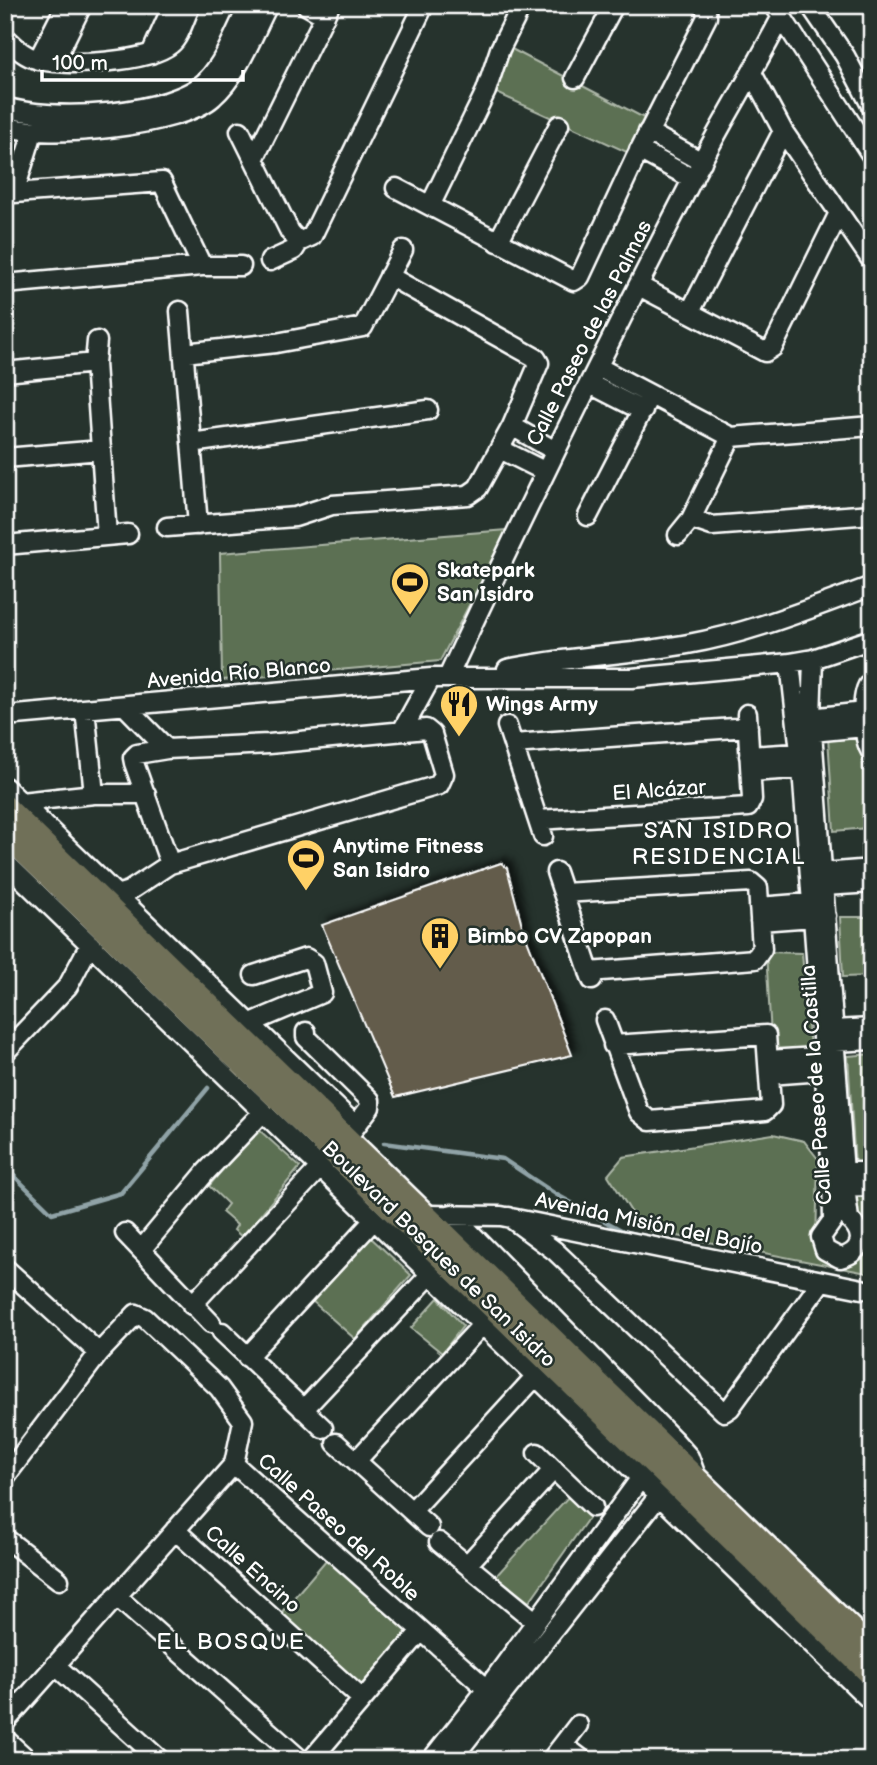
<svg xmlns="http://www.w3.org/2000/svg" width="877" height="1765" font-family="'Balsamiq Sans',sans-serif">
<style>
.green{fill:#5b6f52;stroke:#adb7a8;stroke-width:2}
.lines{fill:none;stroke-linecap:round;stroke-linejoin:round}
.stream{stroke:#90a3a7;stroke-width:4.5}
.building{fill:#635c4b;stroke:#fff;stroke-width:2;filter:url(#shadow)}
.minor-casing{stroke:#fff;stroke-width:23}
.major-casing{stroke:#fff;stroke-width:28}
.minor{stroke:#26332d;stroke-width:18}
.major{stroke:#706f59;stroke-width:23}
.labels{text-anchor:middle;stroke-width:5;stroke-linejoin:round;paint-order:stroke}
.street-label{font-size:21px;fill:#fff;stroke:#26332d}
.poi-label{font-size:21px;font-weight:bold;fill:#fff;stroke:#26332d;text-anchor:start}
.neighbourhood-label{font-size:23px;letter-spacing:2px;fill:#fff;stroke:#26332d}
</style>
<defs>
<filter id="shadow"><feDropShadow dx="5.5" dy="-5.5" stdDeviation="3.5" flood-color="#0009"/></filter>
</defs>
<rect width="100%" height="100%" fill="#26332d"/>
<filter id="ink" filterUnits="userSpaceOnUse"><feTurbulence type="fractalNoise" baseFrequency=".0143" numOctaves="2"/><feDisplacementMap in="SourceGraphic" scale="14" xChannelSelector="R" yChannelSelector="G"/><feConvolveMatrix kernelMatrix="1 2 1 2 8 2 1 2 1" color-interpolation-filters="sRGB"/></filter>
<g filter="url(#ink)">
<!-- green -->
<path class="green" d="M502 44 648 120 629 153 488 89Z
M508 530 440 661 222 680 220 553Z
M861 734 867 828 834 831 828 737Z
M840 917H872V976L843 977Z
M766 952 802 953 810 1049 772 1053Z
M872 1054V1163L855 1165 848 1056Z
M257 1128 300 1167 242 1237 234 1230 237 1225 222 1212 228 1204 209 1186Z
M773 1134 804 1141 818 1159 816 1245 843 1265 867 1250 857 1210V1193L872 1192V1274L642 1229 608 1175 623 1157Z
M369 1236 411 1275 355 1339 311 1300Z
M438 1298 463 1326 442 1353 411 1328Z
M569 1496 592 1513 529 1602 496 1576Z
M332 1553 416 1629 361 1697 275 1620Z"/>
<g class="lines">
<!-- stream -->
<path class="stream" d="M384 1143 503 1159 557 1195 623 1231 639 1235
M5 1167 52 1213 121 1193 208 1088"/>
</g>
<!-- building -->
<path class="building" d="M501 863 507 868 523 929 572 1055 395 1097 322 925Z"/>
<g class="lines">
<!-- minor casing -->
<g class="minor-casing">
<path id="minor" d="M306 5 325 16
M774 5 872 156
M810 5 845 56 872 107
M5 37C15 46 23 56 36 59 64 67 148 63 171 44 180 37 185 16 191 5
M151 54 173 5
M38 60 66 5
M54 62 82 5
M753 75 783 131 872 261
M575 78 614 5
M5 107C50 122 173 116 207 80 226 60 236 30 249 5
M5 126C46 140 182 126 213 97 239 74 252 36 268 5
M240 131 290 232 299 242 312 236 424 5
M648 132 702 162
M639 150 693 179
M255 157 330 5
M396 188 574 281 580 277 635 159 707 17 705 5
M431 204 486 91 500 49 522 5
M498 242 559 125
M270 261 294 250 299 242
M202 266H241
M5 284 202 266 162 182 14 193 33 132
M639 286 765 352 773 347 839 213
M180 311 198 525
M690 312 783 131
M97 341 95 363 107 536
M184 353 276 343 363 327 403 250
M598 367 731 437 872 426
M5 372 95 363
M590 384 643 411
M512 426 555 451
M191 443 428 410
M500 449 544 471
M5 458 101 450
M588 516 650 395
M691 519 712 526 872 514
M167 527 295 517 332 505 468 495 478 488 512 426 539 363 536 358 389 276
M678 535 691 519 731 437
M5 545 128 534
M790 663 802 769 832 1172 833 1220 821 1237 825 1250 840 1258C863 1252 866 1234 849 1219L845 1187 811 718 813 659
M507 669C567 656 628 655 688 644 751 633 811 608 872 586
M448 677C526 509 608 343 693 178 721 123 754 71 782 16
M872 681C859 688 862 742 872 753
M125 706 167 749
M85 709 94 794
M5 716 431 678H632L790 663 813 659 872 639
M811 718 864 712
M507 726 543 836
M403 729 431 678
M812 732 864 727
M513 744 748 727
M749 756 812 752
M751 772 811 768
M5 787 356 1126
M21 802 94 794H146
M538 820 748 807 752 799 747 714
M872 849V873
M5 862 872 1702
M556 872 592 980
M823 873 872 869
M824 886 872 883
M563 893 751 882 758 888 762 949 755 959 589 972
M116 895 129 891 170 864 439 785 444 774 432 734 426 729 269 744 167 749 137 754 133 758 134 763 170 864
M759 907 822 902
M760 921 826 916
M605 1020 639 1112 650 1121 765 1111 771 1105 766 1035 613 1045
M251 1023 322 993 314 963 306 958 254 975
M834 1030 872 1028
M306 1032V1037L370 1100V1107L349 1135
M835 1042 872 1040
M5 1052 68 986 90 944
M768 1060 833 1056
M769 1075 836 1070
M833 1172H872
M833 1187 872 1186
M452 1214 673 1439 689 1457 696 1476
M426 1215 501 1216 862 1289
M509 1217 555 1251 724 1412 730 1408 821 1282
M125 1233 211 1323
M141 1250 206 1172 263 1112
M5 1268 99 1353
M192 1305 328 1159
M222 1332 323 1428
M247 1357 374 1220
M303 1410 430 1275
M336 1443 429 1527
M537 1453 593 1507
M357 1460 482 1325
M234 1464 496 1697
M5 1477 99 1353 136 1314 145 1318 219 1388 243 1421 234 1464 5 1722
M412 1511 535 1377
M175 1530 362 1699
M5 1538 59 1580
M439 1542 536 1622
M467 1565 554 1469
M116 1596 301 1760
M55 1665 160 1760
M5 1739 28 1760
M563 1745 583 1760
M311 1760 421 1631
M431 1760 487 1689 640 1479 673 1439
M451 1760 665 1488
M551 1760 578 1725"/>
</g>
<!-- major casing -->
<g class="major-casing">
<path id="major" d="M5 807 872 1650
M5 833 872 1675"/>
</g>
<!-- minor -->
<use href="#minor" class="minor"/>
<!-- major -->
<use href="#major" class="major"/>
</g>
</g>
<!-- icons -->
<defs>
<g id="stadium-pin" transform="scale(2.0125)"><path d="M0 17L-7.5 6A9.5 9.5 0 1 1 7.5 6Z" fill="#ffd166" stroke="#26332d"/><path d="M0-5a6.5 5 0 1 0 0 10a6.5 5 0 1 0 0-10ZM-3.5-1.8h7v3.6h-7Z" fill="#111"/></g>
<g id="restaurant-pin" transform="scale(2.0125)"><path d="M0 17L-7.5 6A9.5 9.5 0 1 1 7.5 6Z" fill="#ffd166" stroke="#26332d"/><path d="M-5-6h1v4h1v-4h1v4h1v-4h1v5L-1.5 .5V6h-2V.5L-5-1ZM5-6V6H3V1.5H1.5Q1.5-4 5-6Z" fill="#111"/></g>
<g id="building-pin" transform="scale(2.0125)"><path d="M0 17L-7.5 6A9.5 9.5 0 1 1 7.5 6Z" fill="#ffd166" stroke="#26332d"/><path d="M-4-6H4V6H1V3H-1V6H-4ZM-2.5-4.3h1.7v1.8h-1.7ZM.8-4.3h1.7v1.8H.8ZM-2.5-1h1.7V.8h-1.7ZM.8-1h1.7V.8H.8Z" fill="#111"/></g>
</defs>
<g fill-rule="evenodd">
<use href="#stadium-pin" x="410" y="582"/>
<use href="#restaurant-pin" x="459" y="704"/>
<use href="#stadium-pin" x="306" y="858"/>
<use href="#building-pin" x="440" y="936"/>
</g>
<g class="labels">
<!-- street labels -->
<g class="street-label">
<text transform="translate(589 333) rotate(-63)" y="7">Calle Paseo de las Palmas</text>
<text transform="translate(239 673) rotate(-5)" y="7">Avenida Río Blanco</text>
<text transform="translate(659 790) rotate(-4)" y="7">El Alcázar</text>
<text transform="translate(816 1085) rotate(-94)" y="7">Calle Paseo de la Castilla</text>
<text transform="translate(649 1223) rotate(12)" y="7">Avenida Misión del Bajío</text>
<text transform="translate(439 1254) rotate(44)" y="7">Boulevard Bosques de San Isidro</text>
<text transform="translate(339 1527) rotate(42)" y="7">Calle Paseo del Roble</text>
<text transform="translate(253 1569) rotate(42)" y="7">Calle Encino</text>
</g>
<!-- poi labels -->
<g class="poi-label">
<text x="437" y="577">Skatepark<tspan x="437" dy="24">San Isidro</tspan></text>
<text x="486" y="711">Wings Army</text>
<text x="333" y="853">Anytime Fitness<tspan x="333" dy="24">San Isidro</tspan></text>
<text x="467" y="943">Bimbo CV Zapopan</text>
</g>
<!-- neighbourhood labels -->
<g class="neighbourhood-label">
<text x="719" y="838">SAN ISIDRO<tspan x="719" dy="26">RESIDENCIAL</tspan></text>
<text x="231" y="1649">EL BOSQUE</text>
</g>
</g>
<!-- margin -->
<rect width="877" height="1765" fill="none" stroke="#26332d" stroke-width="28"/>
<rect x="14" y="14" width="849" height="1737" fill="none" stroke="#fff" stroke-width="2.5" filter="url(#ink)"/>
<!-- scale -->
<path d="M42 70v10h201v-10" fill="none" stroke="#ffffff" stroke-width="3.5"/>
<text x="52" y="70" font-size="21" fill="#ffffff" stroke="#26332d" stroke-width="5" paint-order="stroke">100 m</text>
</svg>
